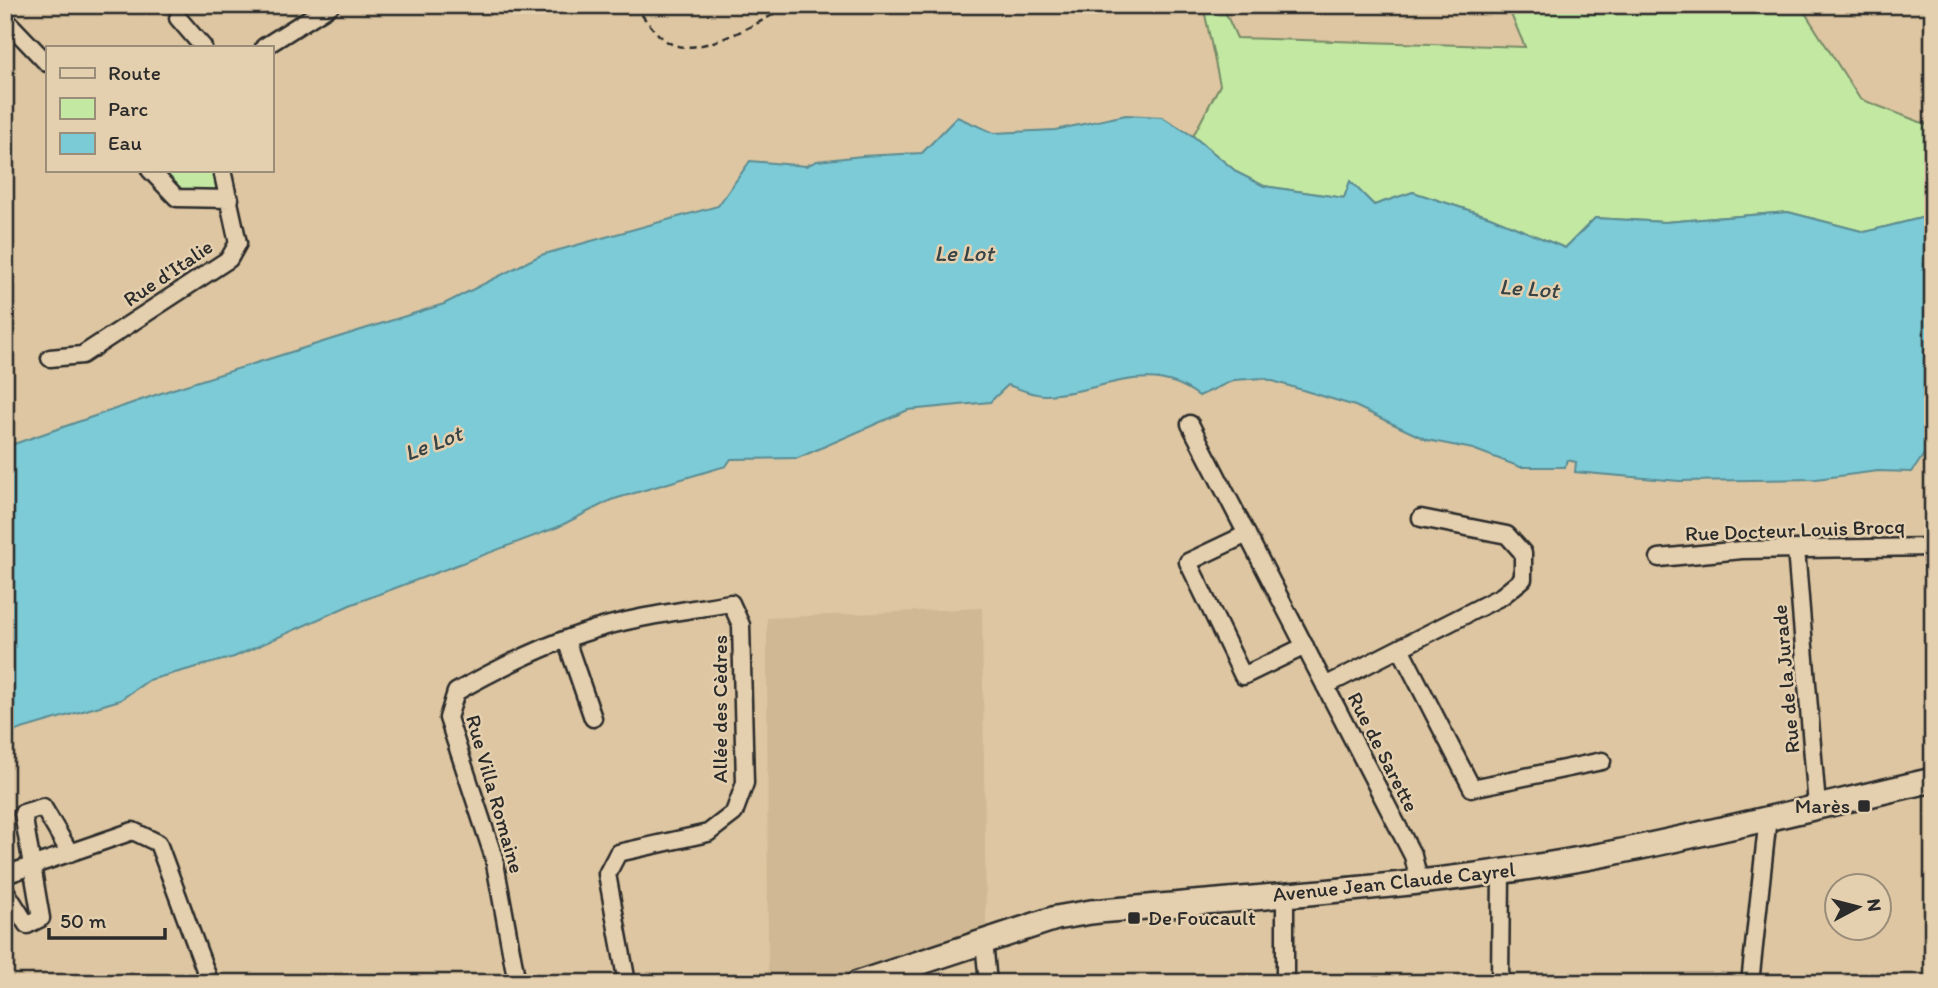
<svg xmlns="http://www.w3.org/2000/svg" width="1938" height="988" font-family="Itim,sans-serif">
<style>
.built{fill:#cfb893}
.green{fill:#c2e8a2;stroke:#768a66;stroke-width:2}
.water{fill:#7bcbd6;stroke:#5b8b92;stroke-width:2}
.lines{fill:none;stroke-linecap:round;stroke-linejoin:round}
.street-casing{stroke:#2b2b2b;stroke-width:21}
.secondary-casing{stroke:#2b2b2b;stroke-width:28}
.path{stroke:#2b2b2b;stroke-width:2.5;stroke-dasharray:7 5;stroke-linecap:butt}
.street{stroke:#e4cfae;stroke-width:16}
.secondary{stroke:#e4cfae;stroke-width:23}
.poi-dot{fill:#2b2b2b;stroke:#e4cfae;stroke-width:2.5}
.labels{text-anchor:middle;stroke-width:5;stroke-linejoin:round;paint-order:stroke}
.street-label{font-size:21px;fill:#2b2b2b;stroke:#e4cfae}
.poi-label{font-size:21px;fill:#2b2b2b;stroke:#e4cfae;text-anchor:end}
.water-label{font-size:23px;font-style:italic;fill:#374345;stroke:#e4cfae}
</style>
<rect width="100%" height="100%" fill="#ddc6a1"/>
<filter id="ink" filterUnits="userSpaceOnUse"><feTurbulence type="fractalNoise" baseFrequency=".0143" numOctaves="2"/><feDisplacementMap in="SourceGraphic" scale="14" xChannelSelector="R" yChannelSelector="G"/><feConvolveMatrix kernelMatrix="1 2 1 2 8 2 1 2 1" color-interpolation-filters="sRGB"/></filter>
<g filter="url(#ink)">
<!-- built -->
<path class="built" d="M982 608 986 927 817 983H768L767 618Z"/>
<!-- green -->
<path class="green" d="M1203 5H1222L1237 38 1525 47 1507 5H1800L1860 99 1933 127V215L1865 232 1788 212 1665 222 1595 218 1565 248 1490 217 1413 192 1374 205 1350 182 1344 198 1264 186 1238 173 1193 136 1220 85Z
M157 170H216L219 184 213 194H185Z"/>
<!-- water -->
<path class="water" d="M1126 115 1162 117 1193 136 1238 173 1264 186 1344 198 1350 181 1374 205 1413 192 1490 217 1565 248 1595 218 1665 222 1788 212 1865 232 1933 215V441L1912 472 1878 471 1816 479 1679 481 1575 472 1576 462 1567 460 1565 467H1520L1473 449 1427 440 1355 406 1263 378 1234 380 1199 396C1148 357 1100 394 1045 395 1032 395 1020 389 1008 385L990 402 908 410 798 458 731 459 726 466 611 500 558 527 350 605 234 657 149 680 120 700 5 734V450L14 444 170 390 444 304 541 255 718 206 750 161 806 166 817 161 862 156 922 153 957 117 994 133 1055 130Z"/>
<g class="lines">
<!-- street casing -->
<g class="street-casing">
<path id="street" d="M178 18 203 47
M5 19 47 63
M264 47 331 5
M150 170 177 198 230 199
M50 358 82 355 229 259 238 243 222 170
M1190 424 1413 856 1419 880
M1247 534 1188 562 1243 676 1305 646
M1796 549 1817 806
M1659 558 1742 550 1933 547
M566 640 593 718
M1400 648 1472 788 1602 761
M1325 686 1502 596 1523 579V553L1507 535 1421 518
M5 875 133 831 158 843 210 983
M5 890 27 925 41 918 23 813 43 807 70 853
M984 941 988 983
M517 983 494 858 448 718 456 692C497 669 538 648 583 633 630 617 682 611 731 603L741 625 745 783 734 813 708 833 618 853 607 874 627 983
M1285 983V895
M1500 983 1501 871
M1750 983 1768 817"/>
</g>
<!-- secondary casing -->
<g class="secondary-casing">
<path id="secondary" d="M858 983 1056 918 1091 912C1262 896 1437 887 1607 854 1716 832 1824 805 1933 780"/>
</g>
<!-- path -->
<path class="path" d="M634 5C644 17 655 34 668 42 697 61 764 19 791 5"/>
<!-- street -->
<use href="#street" class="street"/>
<!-- secondary -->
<use href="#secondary" class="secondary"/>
</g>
</g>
<!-- markers -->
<g class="poi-dot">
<rect x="1857" y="799" width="14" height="14" rx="3.5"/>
<rect x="1127" y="911" width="14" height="14" rx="3.5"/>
</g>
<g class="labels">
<!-- street labels -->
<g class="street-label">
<text transform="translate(168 273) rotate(-34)" y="7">Rue d'Italie</text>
<text transform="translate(1795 530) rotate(-2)" y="7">Rue Docteur Louis Brocq</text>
<text transform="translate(1786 679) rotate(-95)" y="7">Rue de la Jurade</text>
<text transform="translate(720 709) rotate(-90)" y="7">Allée des Cèdres</text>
<text transform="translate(1383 752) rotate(63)" y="7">Rue de Sarette</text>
<text transform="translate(495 794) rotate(74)" y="7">Rue Villa Romaine</text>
<text transform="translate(1394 882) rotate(-6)" y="7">Avenue Jean Claude Cayrel</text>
</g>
<!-- poi labels -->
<g class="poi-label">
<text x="1850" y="813">Marès</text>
<text x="1148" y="925" text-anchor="start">De Foucault</text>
</g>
<!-- water labels -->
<g class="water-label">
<text x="964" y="261">Le Lot</text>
<text transform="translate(1529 288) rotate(4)" y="8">Le Lot</text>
<text transform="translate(433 443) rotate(-21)" y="8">Le Lot</text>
</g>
</g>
<!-- margin -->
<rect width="1938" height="988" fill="none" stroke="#e4cfae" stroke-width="28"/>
<rect x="14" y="14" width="1910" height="960" fill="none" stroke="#2b2b2b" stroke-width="2.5" filter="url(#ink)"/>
<!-- legend -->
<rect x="46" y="46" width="228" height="126" fill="#e4cfae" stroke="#9a8d7a" stroke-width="2"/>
<rect x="60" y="68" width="35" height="10" fill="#e4cfae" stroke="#9a8d7a" stroke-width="2"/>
<text x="108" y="80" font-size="21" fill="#2b2b2b">Route</text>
<rect x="60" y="98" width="35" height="21" fill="#c2e8a2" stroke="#9a8d7a" stroke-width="2"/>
<text x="108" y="116" font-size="21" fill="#2b2b2b">Parc</text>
<rect x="60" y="133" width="35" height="21" fill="#7bcbd6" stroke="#9a8d7a" stroke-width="2"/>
<text x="108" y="150" font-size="21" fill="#2b2b2b">Eau</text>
<!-- north arrow -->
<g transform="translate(1858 907) rotate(83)"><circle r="33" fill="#e4cfae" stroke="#9a8d7a" stroke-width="2"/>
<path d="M0-5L12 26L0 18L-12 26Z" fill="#2b2b2b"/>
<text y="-10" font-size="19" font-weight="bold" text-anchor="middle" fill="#2b2b2b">N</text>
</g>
<!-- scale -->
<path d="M49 928v10h116v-10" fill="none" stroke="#2b2b2b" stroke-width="3.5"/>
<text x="60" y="928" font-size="21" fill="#2b2b2b" stroke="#e4cfae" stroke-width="5" paint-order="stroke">50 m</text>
</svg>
